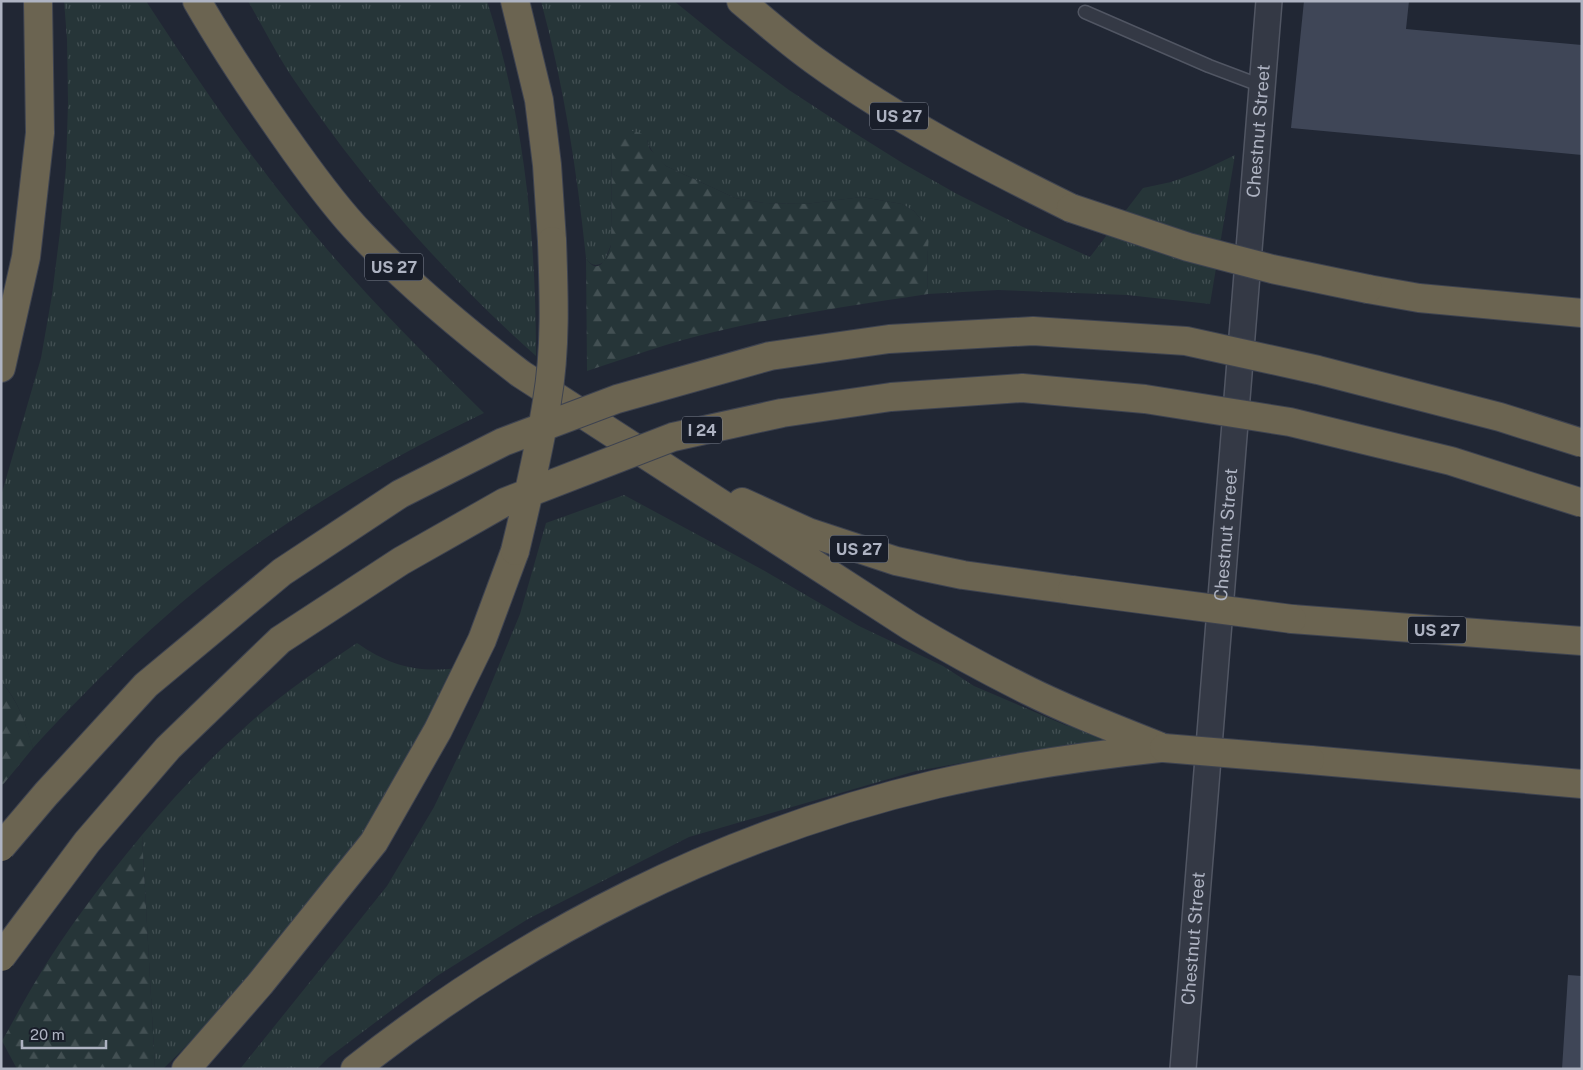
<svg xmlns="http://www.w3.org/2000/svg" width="1583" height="1070" font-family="'Public Sans',sans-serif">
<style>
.grass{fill:url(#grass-tufts)}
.forest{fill:url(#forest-firs)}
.building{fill:#3f4657}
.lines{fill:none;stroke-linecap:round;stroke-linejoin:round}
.service-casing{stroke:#515663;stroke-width:15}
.minor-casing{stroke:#515663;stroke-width:28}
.motorway-casing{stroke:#3e4350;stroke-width:30}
.service{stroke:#343945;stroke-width:12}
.minor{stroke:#343945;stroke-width:25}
.motorway{stroke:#6b6451;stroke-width:28}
.motorway-bridge-casing{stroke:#3e4350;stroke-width:30;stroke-linecap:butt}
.motorway-bridge{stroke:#6b6451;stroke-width:28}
.labels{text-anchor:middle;stroke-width:4;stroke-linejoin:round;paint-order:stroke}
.shield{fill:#191e2a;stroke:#818694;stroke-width:1}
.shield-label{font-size:16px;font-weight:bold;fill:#aeb3c2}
.street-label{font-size:18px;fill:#aeb3c2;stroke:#191e2a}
</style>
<defs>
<pattern id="grass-tufts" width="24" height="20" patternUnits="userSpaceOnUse" patternTransform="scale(1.25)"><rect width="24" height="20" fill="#263538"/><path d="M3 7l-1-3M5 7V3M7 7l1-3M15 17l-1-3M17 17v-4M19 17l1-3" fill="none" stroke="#435053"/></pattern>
<pattern id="forest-firs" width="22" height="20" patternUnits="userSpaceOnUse" patternTransform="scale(1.25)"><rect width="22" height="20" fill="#263538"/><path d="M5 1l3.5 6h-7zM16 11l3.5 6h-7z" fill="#435053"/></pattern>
</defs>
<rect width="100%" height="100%" fill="#212734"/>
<!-- grass -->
<path class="grass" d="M64 1H146C193 73 241 144 295 211 353 283 418 348 484 413 409 449 338 488 270 535 182 595 105 669 33 748 26 725 18 699 1 682V496L41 358 52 295 60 232 66 167 68 103 67 39Z
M248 1H487C524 116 536 236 536 356 444 274 363 182 294 80 277 55 263 27 248 1Z
M541 1H674L727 44 789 90 853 132 904 164 957 194 1023 227 1090 257 1143 188 1171 182 1204 170 1235 155 1210 304 1127 295 998 290 928 294 927 265 928 246 923 222 914 211 902 204 862 197 805 204 764 203 735 198 666 166C657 158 651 152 647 140L612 144 611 245 604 262C596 267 591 266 586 258 577 171 564 86 541 1Z
M624 495 763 570 859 626 943 666 974 686 1065 725 1105 736 1106 744 1023 752 916 771 689 837 528 919 437 976 328 1058 317 1069H240L387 886 434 807 482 706 520 614 546 523Z
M357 643C390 666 418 673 457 668 435 708 415 749 392 788 331 891 249 985 163 1069H155L142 835C173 798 206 762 242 730 277 697 317 670 357 643Z"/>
<!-- forest -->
<path class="forest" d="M627 131H634L642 134 647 140 650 149 666 166 735 198 764 203 805 204 862 197 902 204 914 211 923 222 929 233 927 265 928 294C856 305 785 315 714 332 671 342 629 357 587 371L586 258C598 278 608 257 611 245L612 144 620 133Z
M1 682C18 700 26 724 33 748L1 787Z
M142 835 155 1069H17L2 1041C13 1022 23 1002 34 984 65 931 103 882 142 835Z"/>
<!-- building -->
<path class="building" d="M1304 1H1409L1406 29 1582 45V155L1291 128Z
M1568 975 1582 976V1069H1562Z"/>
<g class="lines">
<!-- service casing -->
<g class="service-casing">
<path id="service" d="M1085 12 1209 66 1262 86"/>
</g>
<!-- minor casing -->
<g class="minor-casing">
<g id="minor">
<path id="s1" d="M1183 1069 1269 1"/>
</g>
</g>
<!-- motorway casing -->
<g class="motorway-casing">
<path id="motorway" d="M197 1C227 53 260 102 295 151 315 179 337 209 361 234 410 286 465 331 521 374L910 626C948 649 987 670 1027 690 1071 712 1118 730 1164 748
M515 1 539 100 547 165 552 241
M741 1C766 22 791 44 818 63 897 120 984 165 1071 208
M1368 289 1419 298 1582 313
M1 368 26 257 40 133 38 1
M742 502 808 532 896 561 963 575 1072 590
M1292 619 1582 641
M1310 760 1582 784
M186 1069 260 984 374 842 438 730 482 640 515 551
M355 1069C527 933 724 834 937 784 1011 767 1085 756 1160 748"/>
</g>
<!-- service -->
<use href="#service" class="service"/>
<!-- minor -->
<use href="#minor" class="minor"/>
<!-- motorway -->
<use href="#motorway" class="motorway"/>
<!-- motorway-bridge casing -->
<g class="motorway-bridge-casing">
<path id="motorway-bridge" d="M1071 208 1188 247 1272 269 1368 289
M515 551C527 501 539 452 547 401 556 349 554 295 552 241
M1072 590 1292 619
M1164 748 1310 760
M1 847 46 794 146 685 282 572 400 494 503 442 617 399 770 356 889 339 1033 331 1186 341 1318 370 1500 417 1582 443
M1 957 87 842 168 748 280 640 401 561 505 502 673 437 782 413 891 397 1022 388 1145 399 1290 422 1451 461 1582 503"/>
</g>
<!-- motorway-bridge -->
<use href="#motorway-bridge" class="motorway-bridge"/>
</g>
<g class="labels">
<!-- shield labels -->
<g class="shield">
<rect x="870" y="102.5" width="58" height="27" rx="4"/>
<rect x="365" y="253.5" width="58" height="27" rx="4"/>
<rect x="682" y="416.5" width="40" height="27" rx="4"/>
<rect x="830" y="535.5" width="58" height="27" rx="4"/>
<rect x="1408" y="616.5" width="58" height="27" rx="4"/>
</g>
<g class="shield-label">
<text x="899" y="122">US 27</text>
<text x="394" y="273">US 27</text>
<text x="702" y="436">I 24</text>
<text x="859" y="555">US 27</text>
<text x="1437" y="636">US 27</text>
</g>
<!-- street labels -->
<g class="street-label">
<text dy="6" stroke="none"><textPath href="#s1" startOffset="941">Chestnut Street</textPath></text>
<text dy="6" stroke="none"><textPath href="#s1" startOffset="536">Chestnut Street</textPath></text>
<text dy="6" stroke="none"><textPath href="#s1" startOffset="131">Chestnut Street</textPath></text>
</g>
</g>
<!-- border -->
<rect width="1583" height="1070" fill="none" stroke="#aeb3c2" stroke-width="5"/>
<!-- scale -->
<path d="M22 1040v8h84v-8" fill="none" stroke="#aeb3c2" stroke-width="2.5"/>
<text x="30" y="1040" font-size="15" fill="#aeb3c2" stroke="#191e2a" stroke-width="4" paint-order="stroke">20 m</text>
</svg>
